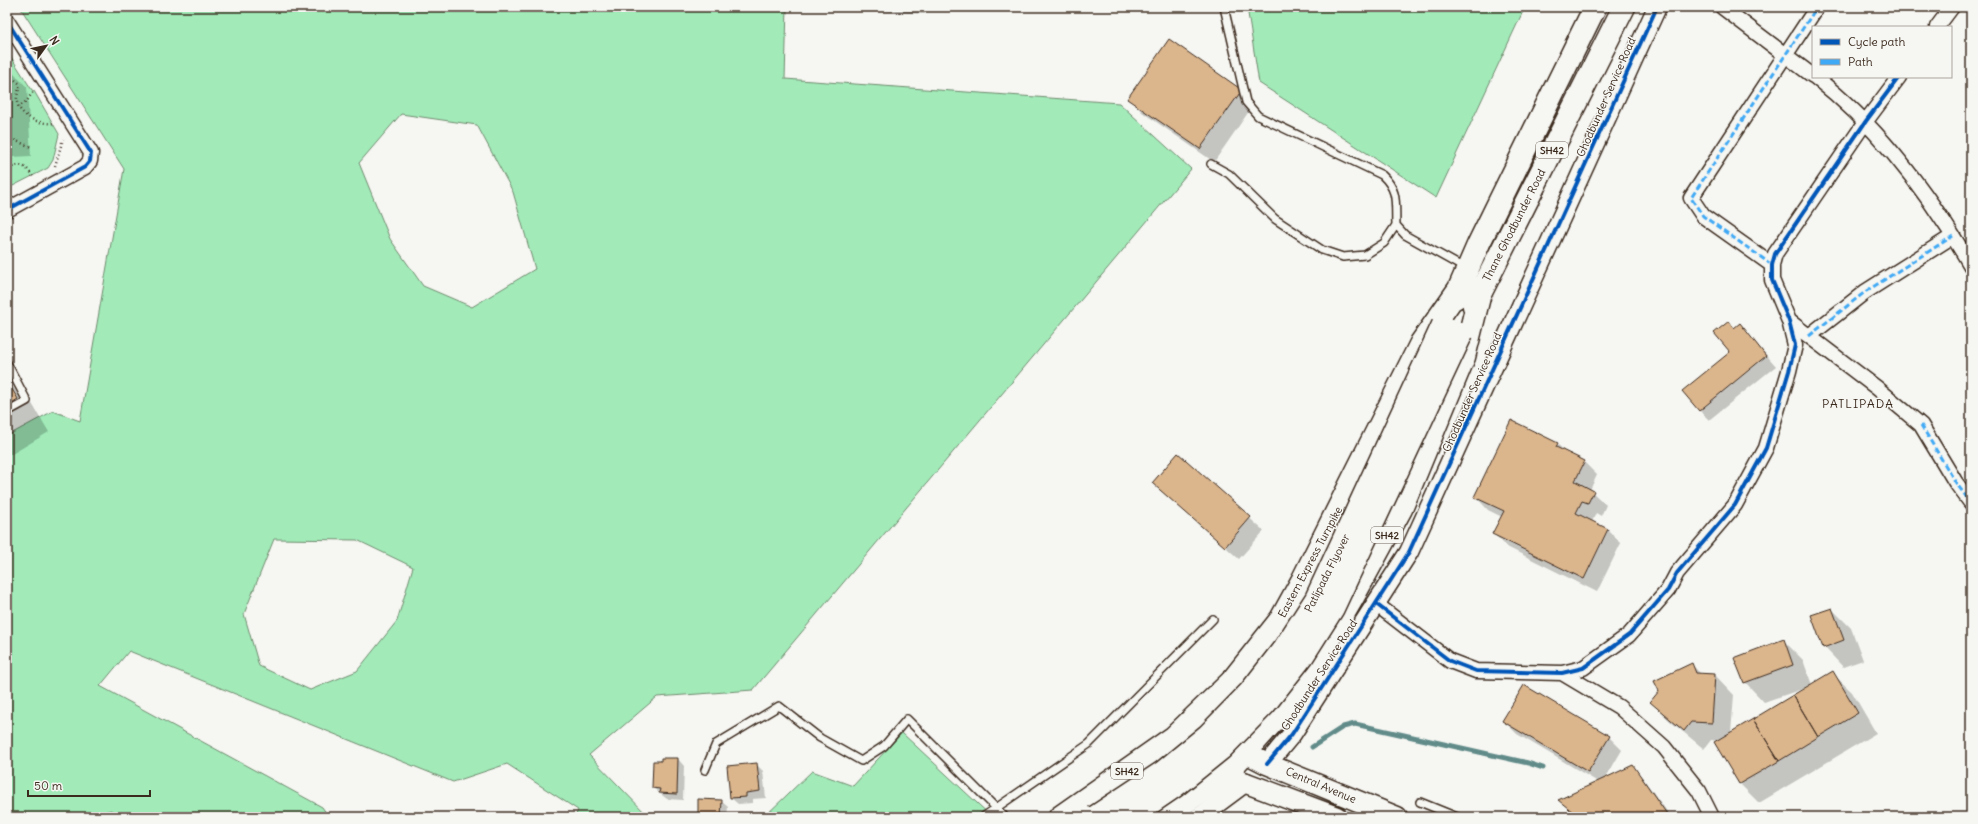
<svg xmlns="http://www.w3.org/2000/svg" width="1978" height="824" font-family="Delius,sans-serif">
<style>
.green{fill:#a2ebb9;stroke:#6e8a6c;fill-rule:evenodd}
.shadow{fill:#0003}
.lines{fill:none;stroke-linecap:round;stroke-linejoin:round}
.stream{stroke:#618b89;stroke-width:5}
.building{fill:#dbb58c;stroke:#3b2a1e}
.service-casing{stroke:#3b2a1e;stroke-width:10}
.minor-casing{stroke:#3b2a1e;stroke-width:17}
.tertiary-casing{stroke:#3b2a1e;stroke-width:21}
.secondary-casing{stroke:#3b2a1e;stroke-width:23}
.primary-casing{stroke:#3b2a1e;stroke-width:25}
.path{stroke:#3b2a1e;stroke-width:2.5;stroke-dasharray:1 3;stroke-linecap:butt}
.service{stroke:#f6f6f2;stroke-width:7}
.minor{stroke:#f6f6f2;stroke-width:14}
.tertiary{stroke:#f6f6f2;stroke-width:18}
.secondary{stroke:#f6f6f2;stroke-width:20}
.primary{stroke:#f6f6f2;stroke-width:22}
.primary-bridge-casing{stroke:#3b2a1e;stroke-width:25;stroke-linecap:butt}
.primary-bridge{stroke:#f6f6f2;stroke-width:22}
.quiet{stroke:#3fa9f5;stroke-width:3;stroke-dasharray:6 3;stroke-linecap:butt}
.cycleway-casing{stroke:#f6f6f2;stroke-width:6}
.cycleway{stroke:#0057b8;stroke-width:4}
.labels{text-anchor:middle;stroke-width:3;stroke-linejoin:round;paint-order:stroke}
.shield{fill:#f6f6f2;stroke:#73675e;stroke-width:1}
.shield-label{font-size:10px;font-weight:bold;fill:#3b2a1e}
.street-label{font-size:11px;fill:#3b2a1e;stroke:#f6f6f2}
.neighbourhood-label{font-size:12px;letter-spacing:1px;fill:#3b2a1e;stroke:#f6f6f2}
</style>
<rect width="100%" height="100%" fill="#f6f6f2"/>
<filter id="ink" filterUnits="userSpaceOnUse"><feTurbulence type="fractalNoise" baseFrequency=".025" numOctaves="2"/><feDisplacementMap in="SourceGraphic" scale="8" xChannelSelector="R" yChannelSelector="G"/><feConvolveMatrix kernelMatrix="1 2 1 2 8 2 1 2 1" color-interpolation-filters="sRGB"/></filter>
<g filter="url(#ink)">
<!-- green -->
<path class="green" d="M20 7H787L785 79 1119 103 1191 169 753 690 657 697 589 755 649 817H575L578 810 507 764 453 782 129 651 100 686 322 807 329 817H119L111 810 85 817H7V436L53 411 80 421 124 169ZM401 114 477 125 513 192 535 269 472 307 423 286 390 239 359 163ZM274 539 357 540 413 567 397 621 357 671 310 690 259 666 244 614Z
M1247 7H1525L1436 198 1259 83Z
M11 57 32 90 34 91 59 134 53 160 48 168 7 189V101Z
M902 733 992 817H764L812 771 853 786Z"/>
<!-- shadow -->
<path class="shadow" d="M845 7H925V14L846 9Z
M7 67 27 87 31 156 13 157 7 151Z
M1241 91 1254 104 1214 162 1142 112 1129 98Z
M7 193 17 203 7 217Z
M1740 325 1776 366 1709 420 1699 410 1732 352 1735 329Z
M7 376 28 397 49 432 12 454H7Z
M1557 444 1567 453 1584 462 1597 475 1590 490 1606 505 1601 516 1596 513 1592 522 1608 530 1621 543 1597 592 1507 547 1494 534 1502 517 1488 510 1475 496Z
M1178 454 1264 531 1239 559 1154 483Z
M1832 609 1851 628 1863 660 1843 667 1824 647Z
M1784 641 1803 660 1812 685 1832 673 1852 692 1876 733 1759 803 1740 784 1715 743 1719 741 1711 740 1704 749 1670 721 1651 702 1692 665 1701 674 1715 675 1734 695 1731 733 1811 686 1764 702 1745 682Z
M1504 721 1609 737 1622 750 1605 779 1632 766 1642 777 1671 817H1578L1560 801 1598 782 1517 734Z
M678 759 684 766 683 800 667 799 653 788Z
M756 764 763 771 766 798 752 799V803L738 804 731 798Z
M721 801 728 807 727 817H699Z"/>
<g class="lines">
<!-- stream -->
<path class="stream" d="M1312 747 1343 727 1355 724 1528 763 1543 768"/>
</g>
<!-- building -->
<path class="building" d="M1169 39 1242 90 1200 149 1127 99Z
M1729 321 1734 328 1740 323 1766 356 1699 411 1682 391 1730 352 1714 333Z
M7 381 18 399 7 406Z
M1511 420 1558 443 1556 447 1585 461 1575 481 1594 491 1588 503 1582 501 1576 513 1608 529 1584 579 1492 534 1504 511 1474 497Z
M1178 453 1251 517 1225 547 1152 483Z
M1832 608 1844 640 1823 648 1811 615Z
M1784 639 1793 665 1744 683 1734 658Z
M1692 663 1696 673 1715 674 1712 723 1691 722 1684 731 1650 702 1659 691 1654 681Z
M1833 671 1858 713 1818 737 1793 695Z
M1524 685 1610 736 1588 772 1502 721Z
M1793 695 1818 737 1779 761 1753 719Z
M1753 719 1779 761 1739 784 1714 742Z
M661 758H678L677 794 659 793 660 789 652 788 653 761H661Z
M757 763 760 791 746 793V797L730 798 727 766Z
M1633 765 1669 817H1579L1558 800Z
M698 799 722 800 721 817H698Z"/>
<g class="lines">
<!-- service casing -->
<g class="service-casing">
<path id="service" d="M1224 7 1246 102 1258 116 1382 175C1399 191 1395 203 1396 225L1405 235 1466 269
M1211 164 1229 174 1275 219 1322 250 1343 257 1365 255 1384 243 1396 225
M7 363 27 401 7 412
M705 770 716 744 779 706 820 738 861 761 884 746 907 719 1005 817
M1420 802 1457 817
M983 817 1089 744 1213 619"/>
</g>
<!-- minor casing -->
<g class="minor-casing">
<path id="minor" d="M1722 7 1813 76
M7 21 91 153 90 161 85 167 7 210
M1937 27 1952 7
M1815 77C1878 126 1931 197 1971 266
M1772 265 1703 216 1691 198 1817 7
M1789 321 1877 388 1921 425 1956 483 1971 503
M1809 336 1865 292 1953 236
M1376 604 1450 661 1476 671 1562 673 1583 668 1629 635 1668 590 1677 573 1735 505 1766 448 1789 371 1795 345 1789 321 1772 280V265L1775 254 1866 121 1899 77
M1562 673 1619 707 1664 747 1699 791 1712 817"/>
</g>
<!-- tertiary casing -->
<g class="tertiary-casing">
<path id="tertiary" d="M1267 764 1292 734 1409 552 1657 7
M1199 817 1246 782"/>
</g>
<!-- secondary casing -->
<g class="secondary-casing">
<path id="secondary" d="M1230 745 1267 764 1397 817
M1213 766 1225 775 1337 817"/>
</g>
<!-- primary casing -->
<g class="primary-casing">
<path id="primary" d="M1455 298 1479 243 1595 7
M1474 306 1624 7
M1060 817 1174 737 1231 682 1281 619 1303 579 1421 343 1461 286
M1164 817 1225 775 1279 715 1312 668 1352 599 1401 509 1464 357 1480 293"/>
</g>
<!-- path -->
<path class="path" d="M7 80H15L19 83C20 90 16 95 17 102 20 117 41 125 54 123
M18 107 27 101 34 90
M7 137 31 147
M55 166 63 139
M7 178 13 167C23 162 29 170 34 179"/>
<!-- service -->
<use href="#service" class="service"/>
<!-- minor -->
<use href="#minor" class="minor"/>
<!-- tertiary -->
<use href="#tertiary" class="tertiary"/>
<!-- secondary -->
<use href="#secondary" class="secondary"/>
<!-- primary -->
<use href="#primary" class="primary"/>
<!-- primary-bridge casing -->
<g class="primary-bridge-casing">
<path id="primary-bridge" d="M1095 817 1163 772 1208 735 1250 692 1285 647 1316 599 1443 325
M1130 817 1174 787 1221 749 1265 704 1302 657 1333 608 1462 333"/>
</g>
<!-- primary-bridge -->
<use href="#primary-bridge" class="primary-bridge"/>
<!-- quiet -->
<path class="quiet" d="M1772 265 1703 216 1691 198 1817 7
M1809 336 1865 292 1953 236
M1921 425 1956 483 1971 503"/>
<!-- cycleway casing -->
<g class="cycleway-casing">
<path id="cycleway" d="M7 21 91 153 90 161 85 167 7 210
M1376 604 1450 661 1476 671 1562 673 1583 668 1629 635 1668 590 1677 573 1735 505 1766 448 1789 371 1795 345 1789 321 1772 280V265L1775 254 1866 121 1899 77
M1267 764 1292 734 1409 552 1657 7"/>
</g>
<!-- cycleway -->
<use href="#cycleway" class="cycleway"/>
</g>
</g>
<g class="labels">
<!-- shield labels -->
<g class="shield">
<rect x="1536" y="142" width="32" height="16" rx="3"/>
<rect x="1371" y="527" width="32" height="16" rx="3"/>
<rect x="1111" y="763" width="32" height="16" rx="3"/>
</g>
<g class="shield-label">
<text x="1552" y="154">SH42</text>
<text x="1387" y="539">SH42</text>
<text x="1127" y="775">SH42</text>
</g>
<!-- street labels -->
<g class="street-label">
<text transform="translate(1606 97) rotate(-66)" y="4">Ghodbunder Service Road</text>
<text transform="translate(1514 225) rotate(-63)" y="4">Thane Ghodbunder Road</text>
<text transform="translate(1472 392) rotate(-66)" y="4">Ghodbunder Service Road</text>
<text transform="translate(1310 562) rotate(-62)" y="4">Eastern Express Turnpike</text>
<text transform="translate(1327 573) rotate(-63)" y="4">Patlipada Flyover</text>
<text transform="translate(1319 675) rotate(-57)" y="4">Ghodbunder Service Road</text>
<text transform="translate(1321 785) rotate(23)" y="4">Central Avenue</text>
</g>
<!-- neighbourhood labels -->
<g class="neighbourhood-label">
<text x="1858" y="408">PATLIPADA</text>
</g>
</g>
<!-- margin -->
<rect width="1978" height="824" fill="none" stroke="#f6f6f2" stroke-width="24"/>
<rect x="12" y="12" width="1954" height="800" fill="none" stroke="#3b2a1e" stroke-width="1.5" filter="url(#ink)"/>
<!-- legend -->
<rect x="1812" y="26" width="140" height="52" fill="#f6f6f2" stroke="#aba49d"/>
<rect x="1820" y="39" width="20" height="6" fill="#0057b8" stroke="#aba49d"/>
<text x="1848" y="46" font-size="12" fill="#3b2a1e">Cycle path</text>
<rect x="1820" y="59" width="20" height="6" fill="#3fa9f5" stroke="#aba49d"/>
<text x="1848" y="66" font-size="12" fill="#3b2a1e">Path</text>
<!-- north arrow -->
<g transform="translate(46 46) rotate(57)" stroke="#f6f6f2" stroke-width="3" paint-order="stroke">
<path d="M0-3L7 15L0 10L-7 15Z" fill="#3b2a1e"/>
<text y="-6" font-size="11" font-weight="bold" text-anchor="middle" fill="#3b2a1e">N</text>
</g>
<!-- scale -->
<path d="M28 790v6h122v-6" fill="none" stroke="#3b2a1e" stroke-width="2"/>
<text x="34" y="790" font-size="12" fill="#3b2a1e" stroke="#f6f6f2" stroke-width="3" paint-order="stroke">50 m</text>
</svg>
